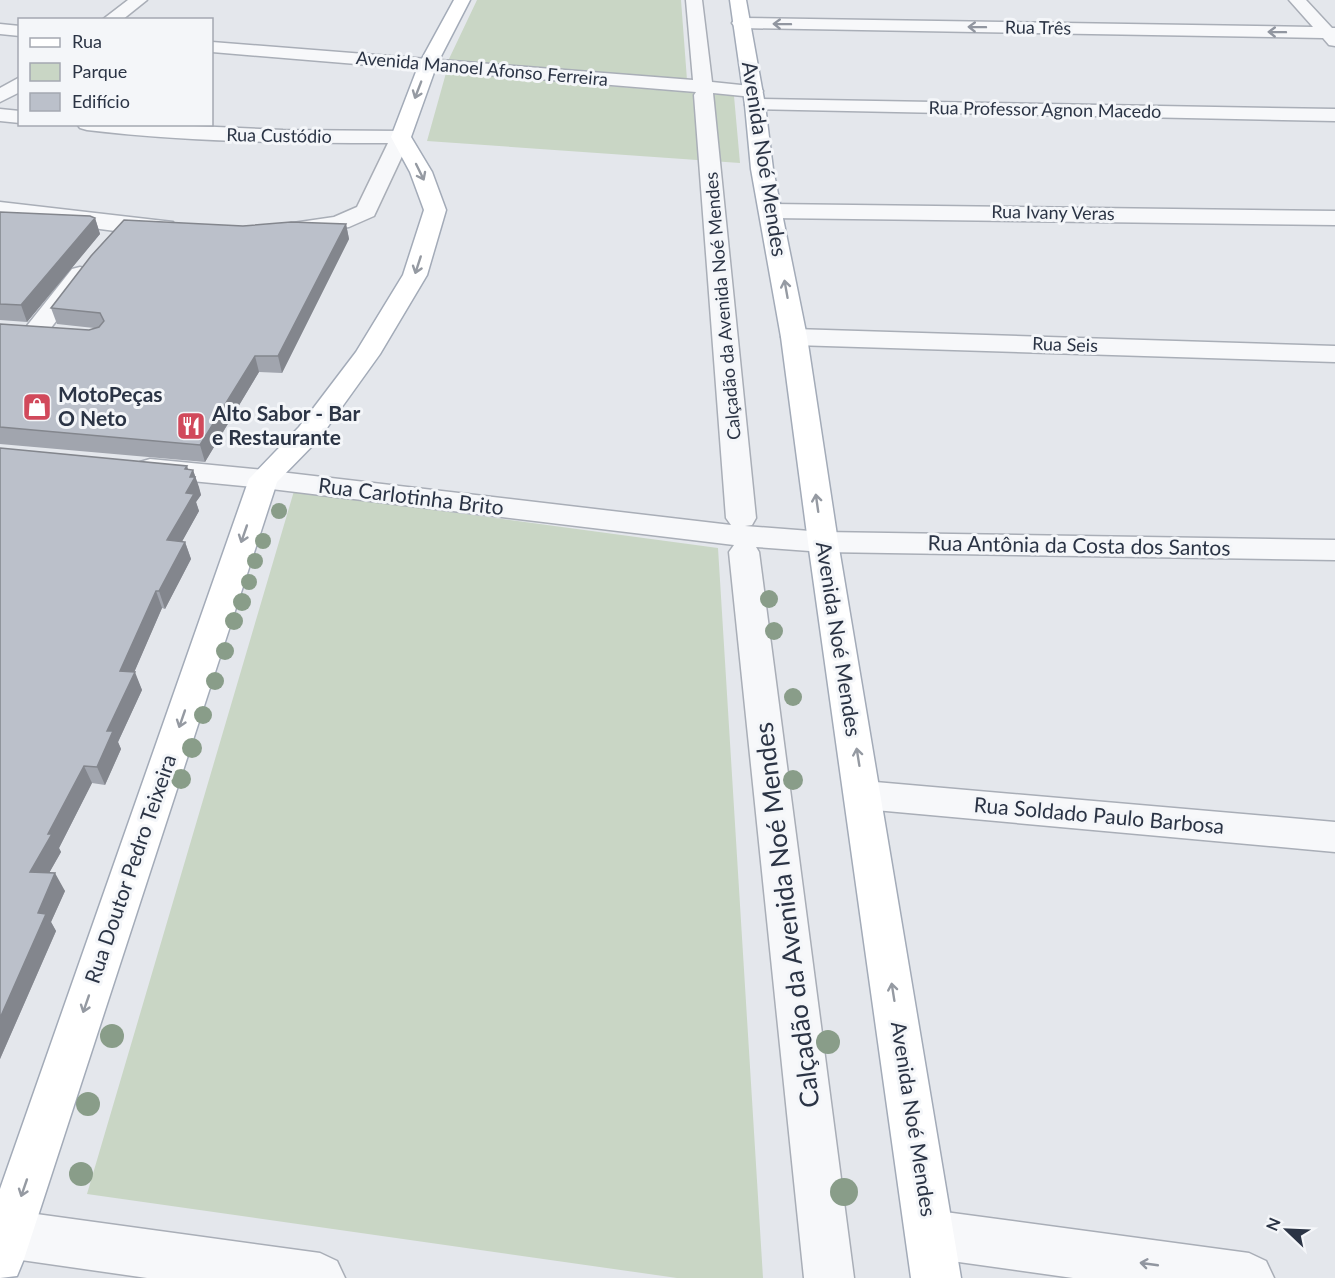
<svg xmlns="http://www.w3.org/2000/svg" width="1335" height="1278" font-family="Lato,sans-serif">
<style>
.green{fill:#c9d6c5}
.lines{fill:none;stroke-linecap:round;stroke-linejoin:round}
.minor-casing{stroke:#a9aeb7;stroke-width:3}
.major-casing{stroke:#a3abb8;stroke-width:3}
.minor{fill:#f7f8fa;fill-rule:evenodd}
.major{fill:#fff;fill-rule:evenodd}
.tree{fill:#899d89}
.wall{fill:#a1a5ae}
.shaded-wall{fill:#83868d}
.building{fill:#bbc0ca;stroke:#83868d;stroke-width:1.5}
.oneway{stroke:#9196a0}
.oneway2{stroke:#959aa2}
.labels{text-anchor:middle;stroke-width:6;stroke-linejoin:round;paint-order:stroke}
.far-street-label{font-size:18px;fill:#2b3445;stroke:#f4f6f9}
.street-label{font-size:21px;fill:#2b3445;stroke:#f4f6f9}
.poi-label{font-size:21px;font-weight:bold;fill:#2b3445;stroke:#f4f6f9;text-anchor:start}
.near-street-label{font-size:26px;fill:#2b3445;stroke:#f4f6f9}
</style>
<rect width="100%" height="100%" fill="#e4e7ec"/>
<!-- green -->
<path class="green" d="M477 0H681L687 80 448 61Z
M446 73 734 96 740 163 427 141Z
M294 491 718 548 763 1278H677L87 1194Z"/>
<g class="lines">
<!-- minor casing -->
<g class="minor-casing">
<path id="minor" d="M128 0H147L122 20H102Z
M686 0H702L712 82 760 87 763 91 760 95 753 97 713 93 756 518 752 525 745 526 823 532 1335 540V560L823 552 756 547 759 552 854 1278H804L729 552 734 545 263 488 150 477 140 474 136 468 140 462 150 459 263 470 731 525 726 518 694 95 696 92 212 52V42L693 80Z
M1289 0H1306L1332 28H1335V46L1329 45 1323 38 741 28 735 27 732 23 735 19 741 18 1313 27Z
M0 24 20 26V36L0 34Z
M20 77V92L0 102V88Z
M755 99 1335 109V121L748 109 745 105 748 101Z
M0 109 20 111V123L0 121Z
M77 124H149L283 130 401 131 408 133 411 137 374 216 349 227 294 236 286 234 283 229 286 224 334 217 357 207 388 143C287 143 187 142 87 130L80 128Z
M0 202 173 222 176 227 173 232 165 234 123 232 0 216Z
M771 204 1335 211V225L771 218 763 216 760 211 763 206Z
M80 267 88 269 92 274 44 337 35 340 26 337 22 332 26 327 72 269Z
M794 329 1335 346V362L794 345 785 342 781 337 785 332Z
M864 781 1335 822V852L864 809 851 805 846 795 851 785Z
M0 1209 320 1253 337 1261 345 1278H147L0 1257Z
M930 1210 1249 1253 1266 1261 1274 1278H1073L930 1258 913 1251 906 1234 913 1217Z"/>
</g>
<!-- major casing -->
<g class="major-casing">
<path id="major" d="M454 0H470L437 64 411 137 432 172 446 210 427 275 380 354 319 439 277 482 24 1259 17 1276 0 1278V1189L249 479 299 427 356 352 403 275 424 210 410 172 391 137 419 64Z
M730 0H746L765 105 773 169 807 337 838 542 961 1278H911L808 542 781 337 751 169 745 105Z"/>
</g>
<!-- minor -->
<use href="#minor" class="minor"/>
<!-- major -->
<use href="#major" class="major"/>
</g>
<!-- trees -->
<g class="tree">
<circle cx="279" cy="511" r="8"/>
<circle cx="263" cy="541" r="8"/>
<circle cx="255" cy="561" r="8"/>
<circle cx="249" cy="582" r="8"/>
<circle cx="769" cy="599" r="9"/>
<circle cx="242" cy="602" r="9"/>
<circle cx="234" cy="621" r="9"/>
<circle cx="774" cy="631" r="9"/>
<circle cx="225" cy="651" r="9"/>
<circle cx="215" cy="681" r="9"/>
<circle cx="793" cy="697" r="9"/>
<circle cx="203" cy="715" r="9"/>
<circle cx="192" cy="748" r="10"/>
<circle cx="181" cy="779" r="10"/>
<circle cx="793" cy="780" r="10"/>
<circle cx="112" cy="1036" r="12"/>
<circle cx="828" cy="1042" r="12"/>
<circle cx="88" cy="1104" r="12"/>
<circle cx="81" cy="1174" r="12"/>
<circle cx="844" cy="1192" r="14"/>
</g>
<!-- wall -->
<path class="wall" d="M0 212 95 218 100 234 27 322 0 320Z
M346 224 349 239 282 373 259 372 205 462 0 444V324L89 330 94 328 57 324 51 308 243 226Z
M0 448 187 466 188 470H193L201 495 196 502 199 511 182 541 185 542 191 559 165 609 162 608 134 672 142 690 118 742 121 749 105 785 92 783 59 848 61 852 49 873 65 891 51 922 56 931 0 1059Z"/>
<!-- shaded-wall -->
<path class="shaded-wall" d="M95 218 100 234 27 322 21 305Z
M346 224 349 239 282 373 278 356Z
M255 356 259 372 205 462 200 445Z
M187 466 190 476 193 470 199 487 201 495 196 502 199 511 173 558 167 540 186 493 185 469Z
M185 542 191 559 165 609 159 591Z
M156 591 162 608 127 689 120 671Z
M135 672 142 690 118 742 121 749 105 785 97 767 107 731Z
M84 766 92 783 59 848 61 852 40 889 30 872 48 834Z
M55 873 65 891 51 922 56 931 0 1059V1018L38 913Z"/>
<!-- building -->
<path class="building" d="M0 212 90 216 95 218 21 305 0 304Z
M124 220 243 226 291 222 346 224 278 356H255L200 445 0 427V324L89 330 99 327 104 321 100 313 51 308 91 256Z
M0 448 187 466 185 469 193 470 190 477H195L186 493 194 494 167 540 185 542 159 591H156L120 671 135 672 107 731H113L97 767 84 766 48 834H52L30 872 55 873 38 913 46 914 0 1018Z"/>
<!-- one-way arrows -->
<defs><path id="oneway-shaft" d="M-6 0H5M1.5-3L5.5 0L1.5 3" fill="none" stroke-width="1.6" stroke-linecap="round" stroke-linejoin="round" transform="scale(1.5)"/></defs>
<g class="oneway">
<use href="#oneway-shaft" transform="translate(782 24) rotate(-179)"/>
<use href="#oneway-shaft" transform="translate(977 27) rotate(-179)"/>
<use href="#oneway-shaft" transform="translate(1277 32) rotate(-179)"/>
<use href="#oneway-shaft" transform="translate(1149 1264) rotate(-172)"/>
</g>
<g class="oneway2">
<use href="#oneway-shaft" transform="translate(418 90) rotate(111)"/>
<use href="#oneway-shaft" transform="translate(420 172) rotate(64)"/>
<use href="#oneway-shaft" transform="translate(418 265) rotate(108)"/>
<use href="#oneway-shaft" transform="translate(786 289) rotate(-100)"/>
<use href="#oneway-shaft" transform="translate(817 503) rotate(-98)"/>
<use href="#oneway-shaft" transform="translate(244 534) rotate(109)"/>
<use href="#oneway-shaft" transform="translate(182 719) rotate(109)"/>
<use href="#oneway-shaft" transform="translate(858 757) rotate(-99)"/>
<use href="#oneway-shaft" transform="translate(893 992) rotate(-99)"/>
<use href="#oneway-shaft" transform="translate(86 1004) rotate(109)"/>
<use href="#oneway-shaft" transform="translate(24 1188) rotate(109)"/>
</g>
<!-- icons -->
<defs>
<g id="shop-square" transform="scale(1.5)"><rect x="-9" y="-9" width="18" height="18" rx="4" fill="#d1495b" stroke="#f4f6f9"/><path d="M-5-2.5h2.3a2.7 3.5 0 0 1 5.4 0H5L5.5 6h-11ZM-1.5-2.5h3a1.5 2.3 0 0 0-3 0Z" fill="#fff"/></g>
<g id="restaurant-square" transform="scale(1.5)"><rect x="-9" y="-9" width="18" height="18" rx="4" fill="#d1495b" stroke="#f4f6f9"/><path d="M-5-6h1v4h1v-4h1v4h1v-4h1v5L-1.5 .5V6h-2V.5L-5-1ZM5-6V6H3V1.5H1.5Q1.5-4 5-6Z" fill="#fff"/></g>
</defs>
<g fill-rule="evenodd">
<use href="#shop-square" x="37" y="407"/>
<use href="#restaurant-square" x="191" y="426"/>
</g>
<g class="labels">
<!-- far-street labels -->
<g class="far-street-label">
<text transform="translate(1038 28) rotate(1)" y="6">Rua Três</text>
<text transform="translate(482 69) rotate(5)" y="6">Avenida Manoel Afonso Ferreira</text>
<text transform="translate(1045 110) rotate(1)" y="6">Rua Professor Agnon Macedo</text>
<text transform="translate(279 136) rotate(1)" y="6">Rua Custódio</text>
<text transform="translate(1053 213) rotate(1)" y="6">Rua Ivany Veras</text>
<text transform="translate(723 306) rotate(-95)" y="6">Calçadão da Avenida Noé Mendes</text>
<text transform="translate(1065 345) rotate(2)" y="6">Rua Seis</text>
</g>
<!-- street labels -->
<g class="street-label">
<text transform="translate(764 159) rotate(81)" y="7">Avenida Noé Mendes</text>
<text transform="translate(411 497) rotate(7)" y="7">Rua Carlotinha Brito</text>
<text transform="translate(1079 546) rotate(1)" y="7">Rua Antônia da Costa dos Santos</text>
<text transform="translate(838 639) rotate(81)" y="7">Avenida Noé Mendes</text>
<text transform="translate(1099 816) rotate(5)" y="7">Rua Soldado Paulo Barbosa</text>
<text transform="translate(131 869) rotate(-71)" y="7">Rua Doutor Pedro Teixeira</text>
<text transform="translate(913 1119) rotate(81)" y="7">Avenida Noé Mendes</text>
</g>
<!-- poi labels -->
<g class="poi-label">
<text x="58" y="402">MotoPeças<tspan x="58" dy="24">O Neto</tspan></text>
<text x="212" y="421">Alto Sabor - Bar<tspan x="212" dy="24">e Restaurante</tspan></text>
</g>
<!-- near-street labels -->
<g class="near-street-label">
<text transform="translate(787 915) rotate(-97)" y="9">Calçadão da Avenida Noé Mendes</text>
</g>
</g>
<!-- legend -->
<rect x="18" y="18" width="195" height="108" fill="#f4f6f9" stroke="#a4a8b1" stroke-width="1.5"/>
<rect x="30" y="38" width="30" height="9" fill="#ffffff" stroke="#a4a8b1" stroke-width="1.5"/>
<text x="72" y="48" font-size="18" fill="#2b3445">Rua</text>
<rect x="30" y="63" width="30" height="18" fill="#c9d6c5" stroke="#a4a8b1" stroke-width="1.5"/>
<text x="72" y="78" font-size="18" fill="#2b3445">Parque</text>
<rect x="30" y="93" width="30" height="18" fill="#bbc0ca" stroke="#a4a8b1" stroke-width="1.5"/>
<text x="72" y="108" font-size="18" fill="#2b3445">Edifício</text>
<!-- north arrow -->
<g transform="translate(1287 1230) rotate(293)" stroke="#f4f6f9" stroke-width="4.5" paint-order="stroke">
<path d="M0-4.5L10 22L0 15L-10 22Z" fill="#2b3445"/>
<text y="-9" font-size="16" font-weight="bold" text-anchor="middle" fill="#2b3445">N</text>
</g>
</svg>
